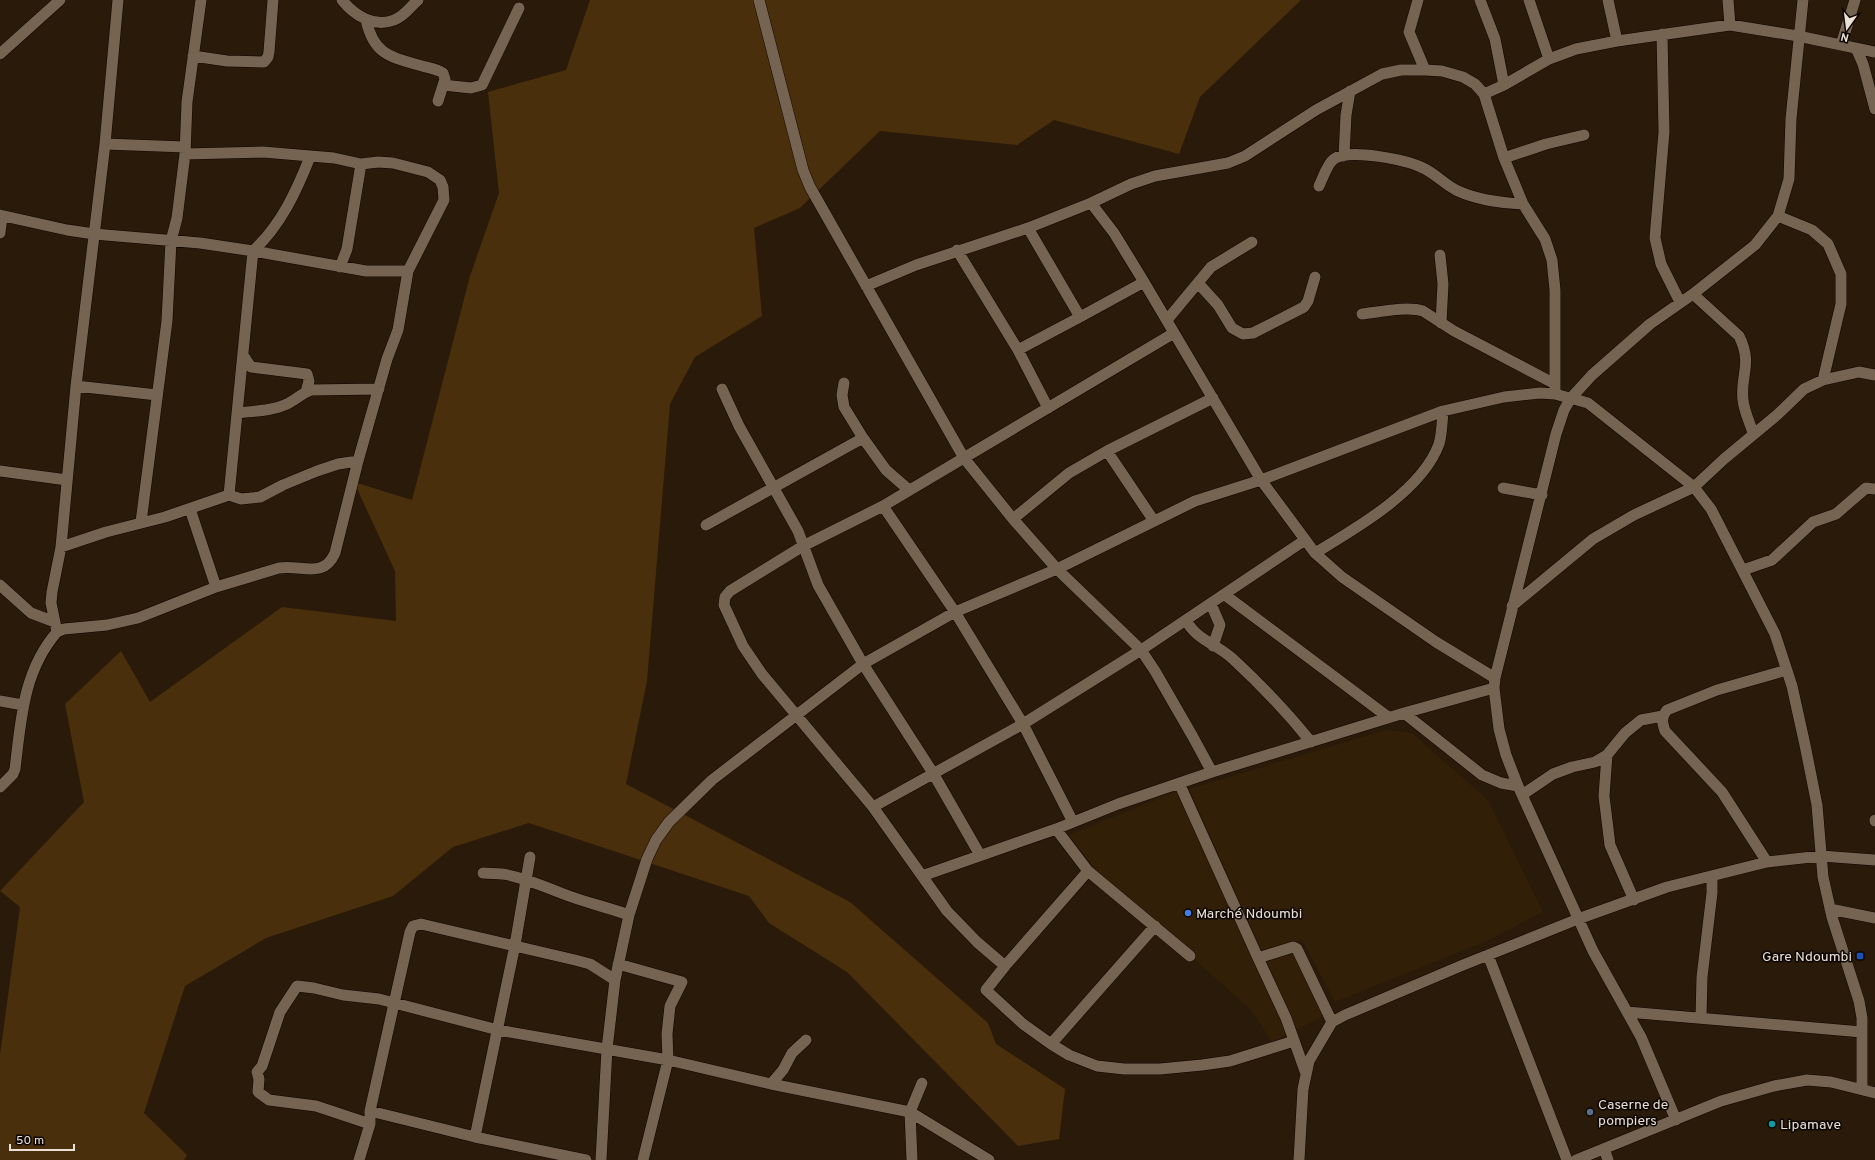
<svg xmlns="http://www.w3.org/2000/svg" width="1875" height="1160" font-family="Overpass,sans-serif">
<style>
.built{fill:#321f07}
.green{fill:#4a2f0d}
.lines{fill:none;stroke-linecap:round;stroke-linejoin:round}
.minor-casing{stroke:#110500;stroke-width:12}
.minor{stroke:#766452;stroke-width:11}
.shop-dot{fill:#3f7fe0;stroke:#0c0602;stroke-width:1.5}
.transit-dot{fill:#1a4fb4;stroke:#0c0602;stroke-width:1.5}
.service-dot{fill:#5c6f8a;stroke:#0c0602;stroke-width:1.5}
.culture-dot{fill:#0f9aa8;stroke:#0c0602;stroke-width:1.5}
.labels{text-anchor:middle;stroke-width:3;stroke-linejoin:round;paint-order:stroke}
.poi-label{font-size:14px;fill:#ece1d7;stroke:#0c0602;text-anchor:start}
</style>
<rect width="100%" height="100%" fill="#291a09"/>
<!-- built -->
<path class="built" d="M1386 730 1412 733 1488 800 1543 912 1487 941 1335 1002 1302 940 1263 954 1189 789Z
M1178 791 1255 962 1291 950 1324 1016 1272 1042 1251 1010 1101 876 1068 835Z"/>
<!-- green -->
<path class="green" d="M590 0H1301L1200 97 1179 154 1054 120 1017 145 880 131 800 208 754 228 762 316 695 357 670 404 647 681 626 784 850 902 988 1023 996 1044 1065 1089 1059 1139 1018 1146 847 972 769 923 749 896 529 823 453 847 393 896 266 938 185 986 144 1113 187 1155 184 1160H0V1055L20 907 0 891 84 802 65 704 121 651 150 702 282 607 396 621 395 571 354 482 412 500 470 276 499 193 488 92 566 70Z"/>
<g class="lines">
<!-- minor casing -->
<g class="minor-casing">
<path id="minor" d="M342 0C354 15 374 28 394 20 404 17 411 6 418 0
M759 0 803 170 810 187 964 458 1013 519 1057 569 1141 650 1155 671 1193 737 1212 772
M1418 0 1409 32 1425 70
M1480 0 1495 39 1504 85
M1529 0 1549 59
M1608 0 1617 41
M1728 0 1730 25
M366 20C374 55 390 57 422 66 429 68 437 69 443 73L445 79 438 101
M1662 34 1664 132 1655 238 1661 264 1680 302
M1841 45 1855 0
M1856 48 1863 64 1875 109
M0 54 60 0
M193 56 227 61 264 62 268 57 269 52 273 0
M443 85 471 88 482 85 519 8
M1484 94 1504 85 1549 59 1576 49 1617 41 1730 25 1798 36 1875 52
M105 144 185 147
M1344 156 1346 115 1350 91
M1504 158 1546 144 1584 135
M1319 186C1323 178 1327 164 1334 159 1349 148 1407 160 1423 168 1436 174 1445 185 1458 191 1478 200 1502 203 1523 204
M1091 203 1131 184 1155 176 1228 163 1245 156 1316 110 1382 74 1401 70H1425L1442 71 1463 77 1475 84 1484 94 1504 158 1523 204 1545 239 1552 260 1555 290V394
M0 215 67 230 94 234 200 243 253 251 366 271H408L444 200 443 187 440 180 428 172 393 163 378 162 361 164 334 158 263 152 185 154
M1778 216 1812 230 1828 244 1841 274V304L1823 380
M1028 228 1080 317 1144 282
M0 233 2 216
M957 250 1018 350
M1440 255 1443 284 1441 323
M340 267 347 249 361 164
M1198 283 1218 305 1232 328 1243 334 1253 333 1304 307 1308 301 1315 277
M866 286 916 265 1028 228 1091 203 1114 233 1144 282 1261 480 1315 553 1342 577 1436 642 1495 678
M1693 294 1739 336C1753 364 1740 375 1743 400 1744 411 1750 423 1753 433
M1362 314C1380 312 1407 306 1423 311L1454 331 1555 384
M1167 320 1211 267 1252 242
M243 355 251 367 307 374 309 381 306 392
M844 383 842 395 844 407 863 438 886 470 909 490
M76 386 157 395
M722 389 739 426 798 531 818 585 863 664 933 773 980 855
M1048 408 1018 350 1080 317
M237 413C254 411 272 411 287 404 296 400 302 393 311 390L379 389
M0 471 67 480
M1503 488 1542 495
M229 495 253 251C281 225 296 192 310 157
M883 506 955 612 1023 724 1073 822
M190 509 216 587
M1013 519 1069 473 1107 451
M1154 521 1107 451 1213 398
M141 522 167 321 171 241 177 218 185 154 187 102 201 0
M706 525 863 438
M61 547 106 532 165 517 229 495 241 499 260 497 283 485 317 471 338 464 358 461
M1315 553C1355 529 1422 491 1439 444 1442 434 1442 422 1443 411
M1743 570 1772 560 1813 522 1836 514 1866 488 1875 489
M0 585 31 613 55 622
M1225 595 1388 717
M1211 604 1220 625 1213 646
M1512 606 1593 539 1634 515 1694 487 1724 459 1777 415 1804 389 1823 380 1859 372 1875 375
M1186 620C1196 640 1217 644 1233 659 1261 685 1287 712 1311 742
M57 632 64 629 107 625 138 618 216 587 279 568C301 564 323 580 335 553L358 461 387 359 398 330 408 271
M0 701 23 705
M1404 713 1482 775 1501 783 1518 786
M1607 755 1604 796 1610 845 1634 900
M1179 783 1258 958 1293 947 1297 949 1332 1022
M0 787 13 774 15 769C21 720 23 671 57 632L51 603 52 592 61 547 76 386 105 144 118 0
M1522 795 1553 774 1572 767 1595 762 1607 755 1625 733 1641 720 1663 716
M873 807 1023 724 1141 650 1305 540
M1875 820V821
M1056 829 1088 871 1005 966 986 990 1023 1024 1051 1044 1069 1055 1097 1066 1124 1069H1160L1202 1065 1230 1061 1294 1041
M1767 862 1722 792 1665 731C1662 722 1661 718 1667 710L1717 690 1787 670
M1088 871 1190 956
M483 873C492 874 500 873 508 875 526 879 544 886 561 893 583 902 607 907 629 915
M922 876 1056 829 1118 804 1212 772 1404 713 1494 688
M1830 909 1875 918
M1488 955 1567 1160
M1258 958 1286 1018 1306 1074
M618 964 682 982 670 1006 667 1034 668 1060 643 1160
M1005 966 977 942 947 911 873 807 762 674 743 646 724 605 725 597 730 591 803 546 883 506 1174 333
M1627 1012 1862 1032
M1701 1018 1702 977 1712 893V876
M1051 1044 1155 926
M771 1084 783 1070 792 1053 806 1040
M370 1111 410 932 413 926 421 924 575 960 590 964 615 980
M1676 1120 1641 1037 1593 951 1518 786 1506 755 1499 729 1494 688 1495 678 1556 434 1564 410 1571 398 1592 375 1650 324 1693 294 1755 245 1778 216 1789 179 1791 119 1803 0
M370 1124 316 1106 269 1100 258 1092 259 1079 257 1072 262 1066 280 1012 297 986 314 988 343 995 379 999 498 1030 668 1060 771 1084 910 1112 989 1160
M475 1137 515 945 530 857
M1604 1149 1608 1160
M359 1160 370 1124V1111L475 1137 586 1160
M601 1160 607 1049 615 980 629 915 647 859 656 840 669 822 712 780 863 664 955 612 1057 569 1195 501 1261 480 1443 411 1504 397 1540 393 1555 394 1588 403 1694 487 1711 509 1775 634 1792 686 1805 745 1817 805 1823 877 1832 917 1859 1001 1862 1018V1089
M912 1160 910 1112 922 1083
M1299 1160 1303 1089 1309 1061 1332 1022 1345 1015 1463 965 1578 919 1667 887 1767 862 1821 856 1875 860
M1576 1160 1721 1101 1774 1086 1807 1080 1831 1082 1875 1093"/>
</g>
<!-- minor -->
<use href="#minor" class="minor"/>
</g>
<!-- markers -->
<circle class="shop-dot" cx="1188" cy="913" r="4"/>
<rect class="transit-dot" x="1856" y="952" width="8" height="8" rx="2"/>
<circle class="service-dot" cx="1590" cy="1112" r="4"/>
<circle class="culture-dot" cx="1772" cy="1124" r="4"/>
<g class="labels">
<!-- poi labels -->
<g class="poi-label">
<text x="1196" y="918">Marché Ndoumbi</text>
<text x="1852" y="961" text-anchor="end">Gare Ndoumbi</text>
<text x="1598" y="1109">Caserne de<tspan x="1598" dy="16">pompiers</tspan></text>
<text x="1780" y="1129">Lipamave</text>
</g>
</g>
<!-- north arrow -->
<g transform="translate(1847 28) rotate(194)" stroke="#0c0602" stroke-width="3" paint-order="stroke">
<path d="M0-3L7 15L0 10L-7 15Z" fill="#ece1d7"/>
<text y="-6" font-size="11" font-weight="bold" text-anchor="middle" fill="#ece1d7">N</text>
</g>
<!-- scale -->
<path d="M10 1144v6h64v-6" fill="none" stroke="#ece1d7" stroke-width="2"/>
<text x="16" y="1144" font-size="12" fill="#ece1d7" stroke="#0c0602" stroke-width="3" paint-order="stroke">50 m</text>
</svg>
